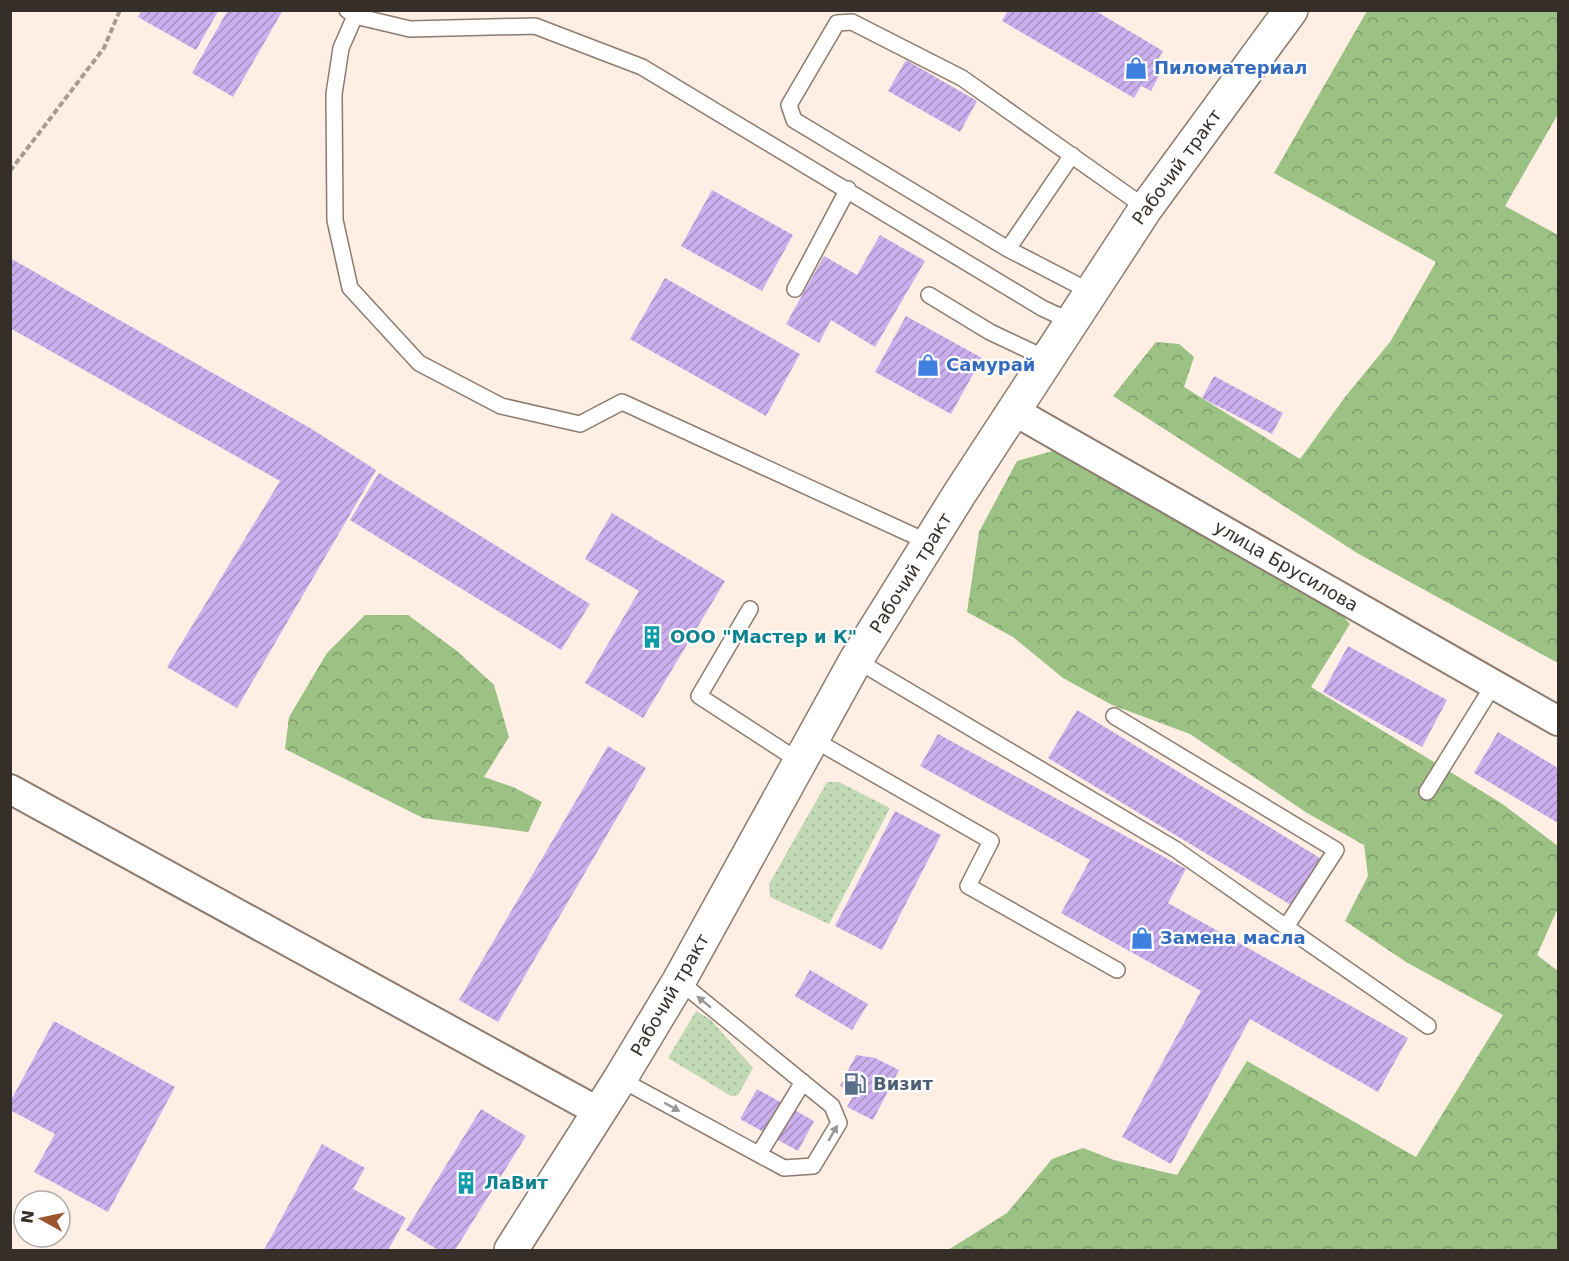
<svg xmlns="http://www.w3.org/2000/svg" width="1569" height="1261" font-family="'DejaVu Sans',sans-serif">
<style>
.grass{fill:url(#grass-dots)}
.forest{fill:url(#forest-crowns)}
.building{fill:url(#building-hatch)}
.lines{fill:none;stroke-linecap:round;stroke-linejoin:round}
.lane-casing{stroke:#8c7b6e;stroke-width:18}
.street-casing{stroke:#8c7b6e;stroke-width:32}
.secondary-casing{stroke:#8c7b6e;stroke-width:36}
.path{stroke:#a79b92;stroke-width:4;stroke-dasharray:6 3;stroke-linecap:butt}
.lane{stroke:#fff;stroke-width:15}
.street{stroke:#fff;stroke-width:28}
.secondary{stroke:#fff;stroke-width:33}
.oneway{fill:#9a9794}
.labels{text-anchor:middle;stroke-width:4.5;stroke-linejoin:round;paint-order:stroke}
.shop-label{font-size:18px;font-weight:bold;fill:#366cbe;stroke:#fff;text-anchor:start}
.street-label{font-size:18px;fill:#362f29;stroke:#fff}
.culture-label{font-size:18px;font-weight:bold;fill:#0d838f;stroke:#fff;text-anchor:start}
.service-label{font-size:18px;font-weight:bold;fill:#4e5e75;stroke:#fff;text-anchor:start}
</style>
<defs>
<pattern id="grass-dots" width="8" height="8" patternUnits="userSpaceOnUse" patternTransform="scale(1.5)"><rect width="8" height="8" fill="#c1d9b4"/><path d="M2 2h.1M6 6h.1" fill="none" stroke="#a6bb9b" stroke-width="1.8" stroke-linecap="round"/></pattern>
<pattern id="forest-crowns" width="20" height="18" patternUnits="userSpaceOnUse" patternTransform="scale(1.5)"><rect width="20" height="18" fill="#9bc184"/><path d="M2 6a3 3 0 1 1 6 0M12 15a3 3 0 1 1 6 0" fill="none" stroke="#7f9d6c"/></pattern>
<pattern id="building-hatch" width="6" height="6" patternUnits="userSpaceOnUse" patternTransform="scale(1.5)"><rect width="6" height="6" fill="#ccafee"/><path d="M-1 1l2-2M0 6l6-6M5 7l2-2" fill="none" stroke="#a68fc1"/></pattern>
</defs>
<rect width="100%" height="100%" fill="#feeee3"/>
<!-- grass -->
<path class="grass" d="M827 782H839L890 808 829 924 770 897 769 884Z
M696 1011 711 1020 753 1068 738 1095 731 1096 668 1058Z"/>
<!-- forest -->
<path class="forest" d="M1367 11H1558V114L1505 206 1558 235V663L1357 553 1113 396 1156 342 1179 344 1194 357 1184 387 1300 459 1345 397 1390 342 1436 262 1274 173Z
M1056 450 1259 568 1332 605 1350 624 1311 687 1501 803 1558 846V908L1537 955 1558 971V1250H948L1007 1213 1052 1159 1083 1148 1114 1160 1177 1175 1247 1061 1416 1157 1503 1015 1406 962 1345 921 1368 876 1364 845 1307 813 1190 734 1112 705 1063 678 1013 637 967 612 979 532 1017 461Z
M365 615H408L457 651 494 685 509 737 484 777 513 787 542 802 528 832 423 818 285 749 289 717 327 653Z"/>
<!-- building -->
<path class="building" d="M142 10H219L196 50 138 17Z
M228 10H283L233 97 192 73Z
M1008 10H1094L1163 51 1152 69 1160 74 1151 91 1141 86 1134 98 1002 21Z
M906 60 977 101 960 132 888 91Z
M712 190 793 235 762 291 681 246Z
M880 235 925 261 875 347 831 320 819 343 786 324 824 256 857 275Z
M10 258 310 428 376 470 237 708 167 667 280 481 10 328Z
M665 278 800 354 766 416 630 339Z
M906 316 982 358 951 414 875 372Z
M1214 376 1283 413 1272 434 1202 398Z
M379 473 590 604 561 650 350 520Z
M612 513 725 581 643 718 585 683 639 591 585 559Z
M1348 646 1447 700 1422 747 1323 692Z
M1077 710 1320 858 1291 905 1048 758Z
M1498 732 1558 768V823L1474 773Z
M938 734 1186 869 1168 903 1408 1038 1378 1092 1250 1019 1171 1164 1122 1137 1201 991 1061 913 1090 860 920 766Z
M608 746 646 768 498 1022 459 1000Z
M895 811 941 835 882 950 835 926Z
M810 970 868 1004 852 1030 795 996Z
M54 1021 175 1087 108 1212 34 1172 55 1134 10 1110V1102Z
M856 1055 875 1058 899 1070 873 1120 847 1107 854 1094 840 1086Z
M757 1089 814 1121 798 1151 740 1119Z
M481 1109 526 1136 455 1250H438L406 1230Z
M322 1144 365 1168 353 1189 406 1218 388 1250H264Z"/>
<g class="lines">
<!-- lane casing -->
<g class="lane-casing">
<path id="lane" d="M347 10 355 16 341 48 334 94 335 220 350 288 419 363 501 406 580 424 622 402 930 543
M355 16 410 29 535 26 642 67 1042 308 1070 321
M1072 155 1008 249 794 120 789 105 837 23 852 22 962 78 1146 208
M1008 249 1091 292
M795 289 848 189
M929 295 990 332 1045 358
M750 609 699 696 799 761
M856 660 1175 849 1286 927 1336 850 1114 716
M811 738 991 841 968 886 1117 970
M1427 792 1494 684
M1286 927 1428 1026
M620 1079 784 1168 813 1166 839 1123 832 1106 679 981
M759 1154 803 1082"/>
</g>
<!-- street casing -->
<g class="street-casing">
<path id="street" d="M1014 411 1558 721
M10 789 599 1112"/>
</g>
<!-- secondary casing -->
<g class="secondary-casing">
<path id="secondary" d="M511 1250 620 1079 679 981 856 660 960 493 1146 208 1291 10"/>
</g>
<!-- path -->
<path class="path" d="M10 171 104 48 120 10"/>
<!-- lane -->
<use href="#lane" class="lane"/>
<!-- street -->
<use href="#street" class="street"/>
<!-- secondary -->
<use href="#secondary" class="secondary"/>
</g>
<!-- one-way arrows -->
<defs><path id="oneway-solid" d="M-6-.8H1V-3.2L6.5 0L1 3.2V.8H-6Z" transform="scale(1.5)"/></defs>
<g class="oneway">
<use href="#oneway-solid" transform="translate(704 1002) rotate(-141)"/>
<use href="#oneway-solid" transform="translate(672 1107) rotate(29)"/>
<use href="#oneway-solid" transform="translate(833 1133) rotate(-60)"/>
</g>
<!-- icons -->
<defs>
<g id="shop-bare" transform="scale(1.8)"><path d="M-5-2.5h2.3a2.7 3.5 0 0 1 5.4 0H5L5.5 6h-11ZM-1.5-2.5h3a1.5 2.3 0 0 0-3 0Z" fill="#3f7fe0" stroke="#fff" stroke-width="2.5" paint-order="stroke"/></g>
<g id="building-bare" transform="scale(1.8)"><path d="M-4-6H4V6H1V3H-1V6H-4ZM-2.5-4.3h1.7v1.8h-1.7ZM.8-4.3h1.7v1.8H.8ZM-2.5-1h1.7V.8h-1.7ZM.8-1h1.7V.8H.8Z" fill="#0f9aa8" stroke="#fff" stroke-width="2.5" paint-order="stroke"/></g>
<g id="fuel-bare" transform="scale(1.8)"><path d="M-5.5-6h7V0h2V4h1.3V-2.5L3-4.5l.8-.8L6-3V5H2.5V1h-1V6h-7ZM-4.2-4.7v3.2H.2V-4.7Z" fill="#5c6f8a" stroke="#fff" stroke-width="2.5" paint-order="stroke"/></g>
</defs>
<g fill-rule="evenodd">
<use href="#shop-bare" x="1136" y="68"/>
<use href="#shop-bare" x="928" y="365"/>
<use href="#building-bare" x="652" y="637"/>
<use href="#shop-bare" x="1142" y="938"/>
<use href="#fuel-bare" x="855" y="1084"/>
<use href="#building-bare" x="466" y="1183"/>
</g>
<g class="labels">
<!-- shop labels -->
<g class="shop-label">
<text x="1154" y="74">Пиломатериал</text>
<text x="946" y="371">Самурай</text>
<text x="1160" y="944">Замена масла</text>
</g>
<!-- street labels -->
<g class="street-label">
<text transform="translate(1177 167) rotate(-54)" y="6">Рабочий тракт</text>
<text transform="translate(1286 566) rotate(30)" y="6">улица Брусилова</text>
<text transform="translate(911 573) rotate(-58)" y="6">Рабочий тракт</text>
<text transform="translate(670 995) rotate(-60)" y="6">Рабочий тракт</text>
</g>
<!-- culture labels -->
<g class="culture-label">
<text x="670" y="643">ООО "Мастер и К"</text>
<text x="484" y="1189">ЛаВит</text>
</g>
<!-- service labels -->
<g class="service-label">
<text x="873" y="1090">Визит</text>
</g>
</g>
<!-- border -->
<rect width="1569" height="1261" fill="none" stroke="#362f29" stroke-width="24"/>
<!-- north arrow -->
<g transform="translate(42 1219) rotate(278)"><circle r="28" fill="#ffffff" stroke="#afaca9" stroke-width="1.5"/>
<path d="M0-4.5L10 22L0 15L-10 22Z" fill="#9b542c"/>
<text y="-9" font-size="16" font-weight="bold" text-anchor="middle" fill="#362f29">N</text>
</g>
</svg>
